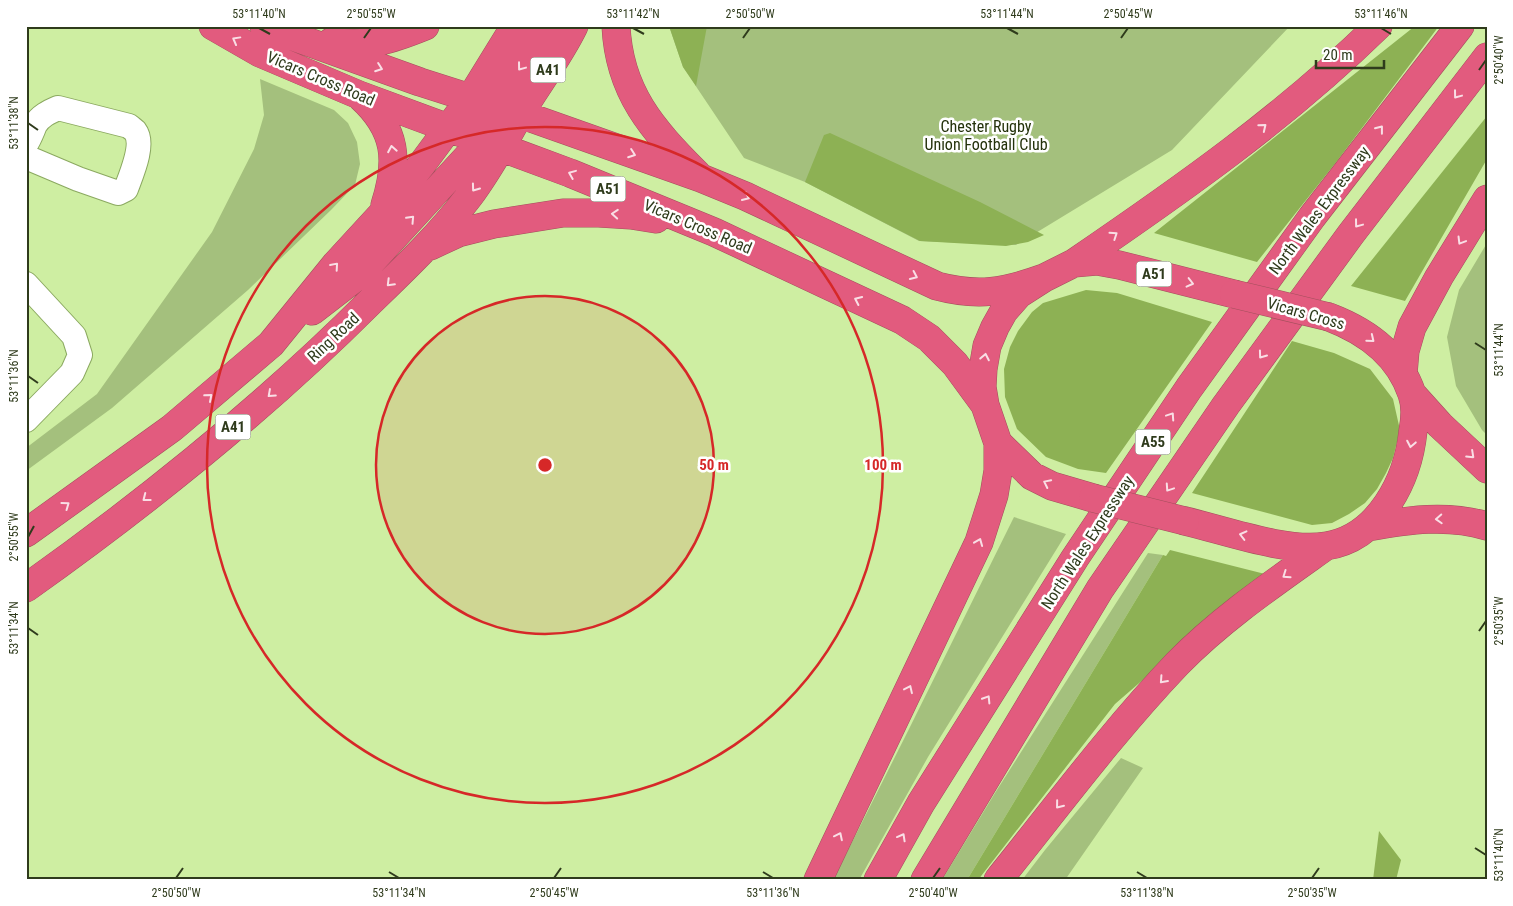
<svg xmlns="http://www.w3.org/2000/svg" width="1513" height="906" font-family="'Roboto Condensed',sans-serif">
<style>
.green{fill:#a4c07d}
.forest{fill:#8db154}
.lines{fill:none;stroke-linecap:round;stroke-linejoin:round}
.street-casing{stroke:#8ba960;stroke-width:26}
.highway-casing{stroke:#a3505c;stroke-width:29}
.street{stroke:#fff;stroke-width:24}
.highway{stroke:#e25b7e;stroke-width:28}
.highway-bridge-casing{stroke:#a3505c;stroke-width:29;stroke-linecap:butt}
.highway-bridge{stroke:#e25b7e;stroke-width:28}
.oneway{stroke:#f9dee5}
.ticks{fill:none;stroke:#2f3b1c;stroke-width:2}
.ring{fill:none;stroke:#d62828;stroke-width:2.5}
.labels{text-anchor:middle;stroke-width:5;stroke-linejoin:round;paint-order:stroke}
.shield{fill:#fff;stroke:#6d7660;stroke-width:1}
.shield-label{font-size:15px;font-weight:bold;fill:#2f3b1c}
.street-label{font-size:16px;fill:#2f3b1c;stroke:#fff}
.park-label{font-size:16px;fill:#23310a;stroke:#fff}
.centre{fill:#d62828;stroke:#fff;stroke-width:2.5}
.ring-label{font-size:15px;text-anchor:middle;font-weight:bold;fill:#d62828;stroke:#fff;stroke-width:5;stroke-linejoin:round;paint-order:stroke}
.neatline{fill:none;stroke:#2f3b1c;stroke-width:2}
.ticks-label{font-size:12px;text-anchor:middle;fill:#2f3b1c}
</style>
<rect width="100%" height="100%" fill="#ceeea2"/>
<!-- green -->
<path class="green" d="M669 26H1290L1172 150 1016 245 919 241 805 182 744 158 683 67Z
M260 79 334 110 348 123 357 142 360 164 355 185 331 210 248 290 112 408 26 471V448L97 394 212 232 254 149 264 115Z
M1487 243V435L1482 430 1456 386 1447 337 1459 290Z
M1014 517 1066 534 928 757 859 880H833L908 731Z
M1148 553 1163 555 967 880H942L995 793Z
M1121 758 1143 768 1065 880H1022L1045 850Z"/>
<!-- forest -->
<path class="forest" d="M669 26H707L696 86 683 67Z
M1415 26H1439L1337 161 1257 262 1154 233Z
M1487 116V159L1405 301 1351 286Z
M830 133 980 202 1044 235 1028 242 1006 246 920 241 805 182 824 135Z
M1086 290 1117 293 1212 322 1106 473 1078 469 1046 457 1017 429 1005 397 1004 369 1010 347 1018 331 1032 312 1043 303Z
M1292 341 1334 353 1370 369 1393 399 1400 430 1393 458 1386 473 1377 489 1365 503 1349 514 1332 523 1312 525 1192 493Z
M1170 550 1265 574 1115 704 978 880H967L1163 555 1166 556Z
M1379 831 1401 860 1396 880H1373Z"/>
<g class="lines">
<!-- street casing -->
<g class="street-casing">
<path id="street" d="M26 144C30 138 32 132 35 125 40 116 49 112 58 108L129 126C131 128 133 129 135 131 145 144 131 175 126 189L118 193 78 179 26 157
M26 284 74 336 80 355 72 373 26 420"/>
</g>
<!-- highway casing -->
<g class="highway-casing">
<path id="highway" d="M213 26 260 53 359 95 570 173 714 232 902 320 929 338 955 364 985 405
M264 26 420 82 520 114 701 178 745 196 937 286C978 297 1005 292 1044 278
M616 26C619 92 652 129 697 174
M331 42C371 46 388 41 425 26
M361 97C397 130 399 161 385 205
M477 114C507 91 528 58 547 26
M430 246 458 233 494 224 563 213H599L631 215 656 219
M1074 263C1181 190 1285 117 1378 26
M312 311 360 274 483 140 496 129
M1403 374 1405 351 1412 327 1439 277 1487 199
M1413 395 1440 425 1487 469
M1093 498 1052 486 1032 476 998 443 985 405 982 387 983 369 987 346 995 327 1004 311 1019 294 1044 278 1074 263 1097 261 1119 265 1234 294
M1185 521C1224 530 1287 553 1326 546 1379 538 1408 480 1413 431 1415 420 1416 405 1412 394 1399 355 1366 331 1329 317
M1368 527C1408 520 1447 514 1487 526
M26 533 172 428 271 344 336 264 382 214 422 164 470 99 515 26
M26 588C147 502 264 408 369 303 403 270 438 237 467 199 488 172 503 143 520 114 537 85 559 57 574 26
M818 880 979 542 994 495 998 471V443
M878 880 921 803 1075 558 1189 388 1312 217 1460 26
M925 880 1100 589 1226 405 1351 234 1487 57
M998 880C1056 808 1113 731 1177 664 1221 619 1274 583 1326 546"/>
</g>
<!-- street -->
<use href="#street" class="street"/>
<!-- highway -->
<use href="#highway" class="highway"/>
<!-- highway-bridge casing -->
<g class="highway-bridge-casing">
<path id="highway-bridge" d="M1234 294 1329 317
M1093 498 1185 521"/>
</g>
<!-- highway-bridge -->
<use href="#highway-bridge" class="highway-bridge"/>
</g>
<!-- one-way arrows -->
<defs><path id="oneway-chevron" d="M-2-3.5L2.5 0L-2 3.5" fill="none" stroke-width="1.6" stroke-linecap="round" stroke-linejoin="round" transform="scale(1.25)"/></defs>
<g class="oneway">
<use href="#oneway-chevron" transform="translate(236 40) rotate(-151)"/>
<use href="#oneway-chevron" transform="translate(521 67) rotate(127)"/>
<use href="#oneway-chevron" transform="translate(379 68) rotate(20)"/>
<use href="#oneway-chevron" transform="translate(1457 95) rotate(127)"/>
<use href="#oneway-chevron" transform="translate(1263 127) rotate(-39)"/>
<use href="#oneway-chevron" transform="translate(1380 129) rotate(-52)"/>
<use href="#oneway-chevron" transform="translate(392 149) rotate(-100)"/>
<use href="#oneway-chevron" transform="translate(632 154) rotate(20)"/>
<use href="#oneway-chevron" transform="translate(572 174) rotate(-158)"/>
<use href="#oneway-chevron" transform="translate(475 188) rotate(126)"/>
<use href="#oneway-chevron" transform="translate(746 197) rotate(24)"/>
<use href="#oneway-chevron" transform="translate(615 214) rotate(-176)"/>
<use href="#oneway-chevron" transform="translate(411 219) rotate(-47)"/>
<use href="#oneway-chevron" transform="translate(1358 224) rotate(127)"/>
<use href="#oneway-chevron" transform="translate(1114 235) rotate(-34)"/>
<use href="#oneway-chevron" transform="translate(1461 241) rotate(121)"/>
<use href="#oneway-chevron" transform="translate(335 266) rotate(-49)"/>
<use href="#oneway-chevron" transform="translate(914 276) rotate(25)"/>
<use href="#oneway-chevron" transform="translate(390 283) rotate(135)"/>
<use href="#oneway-chevron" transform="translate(1190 283) rotate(14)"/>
<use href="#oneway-chevron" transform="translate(858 300) rotate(-155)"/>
<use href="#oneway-chevron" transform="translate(1371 339) rotate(39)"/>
<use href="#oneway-chevron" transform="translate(1262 355) rotate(126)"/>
<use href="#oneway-chevron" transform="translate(985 357) rotate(-79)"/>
<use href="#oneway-chevron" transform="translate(271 394) rotate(138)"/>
<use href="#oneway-chevron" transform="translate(209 397) rotate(-41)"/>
<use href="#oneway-chevron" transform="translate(1171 416) rotate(-56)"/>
<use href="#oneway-chevron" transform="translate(1411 444) rotate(101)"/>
<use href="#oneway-chevron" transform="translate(1471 455) rotate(43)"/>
<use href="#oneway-chevron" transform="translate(1047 483) rotate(-154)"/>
<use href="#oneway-chevron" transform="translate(1169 488) rotate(124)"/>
<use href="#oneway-chevron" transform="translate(146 498) rotate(142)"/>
<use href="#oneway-chevron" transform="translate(66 505) rotate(-36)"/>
<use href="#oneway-chevron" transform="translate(1439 519) rotate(177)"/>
<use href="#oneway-chevron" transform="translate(1243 535) rotate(-166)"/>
<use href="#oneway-chevron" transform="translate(979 542) rotate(-68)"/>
<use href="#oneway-chevron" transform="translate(1286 575) rotate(145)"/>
<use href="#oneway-chevron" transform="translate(1163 680) rotate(132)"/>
<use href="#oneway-chevron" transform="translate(909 689) rotate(-65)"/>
<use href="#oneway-chevron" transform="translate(987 699) rotate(-58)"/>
<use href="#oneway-chevron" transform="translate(1059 805) rotate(129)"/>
<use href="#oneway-chevron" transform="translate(839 836) rotate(-64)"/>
<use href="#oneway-chevron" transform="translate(902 837) rotate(-61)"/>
</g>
<!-- ticks -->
<path class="ticks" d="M259 28 270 34M633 28 644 34M1007 28 1018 34M1381 28 1391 34M364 38 371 28M743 38 750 28M1121 38 1128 28M1479 70 1486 60M28 123 38 130M1475 343 1486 350M28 376 38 383M28 537 34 526M28 628 38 635M1479 631 1486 621M1475 848 1486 855M389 872 399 878M763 872 773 878M1137 872 1147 878M176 878 183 868M554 878 561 868M933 878 940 868M1312 878 1319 868"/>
<!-- distance rings -->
<circle cx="545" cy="465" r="169" fill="#d62828" fill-opacity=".12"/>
<g class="ring">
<circle cx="545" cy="465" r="169"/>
<circle cx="545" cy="465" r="338"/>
</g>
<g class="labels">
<!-- shield labels -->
<g class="shield">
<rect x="530.5" y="57.5" width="35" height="25" rx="4"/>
<rect x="590.5" y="176.5" width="35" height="25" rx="4"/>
<rect x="1136.5" y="261.5" width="35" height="25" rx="4"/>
<rect x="215.5" y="414.5" width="35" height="25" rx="4"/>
<rect x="1135.5" y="429.5" width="35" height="25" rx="4"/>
</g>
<g class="shield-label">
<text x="548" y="75">A41</text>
<text x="608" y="194">A51</text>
<text x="1154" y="279">A51</text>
<text x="233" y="432">A41</text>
<text x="1153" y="447">A55</text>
</g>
<!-- street labels -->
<g class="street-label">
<text transform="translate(321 78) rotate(23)" y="6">Vicars Cross Road</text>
<text transform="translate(1319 210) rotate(-53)" y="6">North Wales Expressway</text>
<text transform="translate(698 226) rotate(23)" y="6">Vicars Cross Road</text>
<text transform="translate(1306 313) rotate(16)" y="6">Vicars Cross</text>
<text transform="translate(333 337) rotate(-43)" y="6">Ring Road</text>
<text transform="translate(1087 542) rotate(-57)" y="6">North Wales Expressway</text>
</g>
<!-- park labels -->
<g class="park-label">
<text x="986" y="132">Chester Rugby<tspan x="986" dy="18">Union Football Club</tspan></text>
</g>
</g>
<circle cx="545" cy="465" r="8" class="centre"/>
<g class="ring-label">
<text x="714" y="470">50 m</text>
<text x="883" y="470">100 m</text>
</g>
<!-- border -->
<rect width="1513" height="906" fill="none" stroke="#ffffff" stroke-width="55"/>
<!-- scale -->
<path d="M1316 60v8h68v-8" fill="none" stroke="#2f3b1c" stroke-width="2.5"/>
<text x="1323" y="60" font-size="15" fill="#2f3b1c" stroke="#ffffff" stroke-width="4" paint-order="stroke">20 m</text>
<rect x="28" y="28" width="1458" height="850" class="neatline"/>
<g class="ticks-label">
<text x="259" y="18">53°11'40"N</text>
<text x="371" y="18">2°50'55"W</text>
<text x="633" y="18">53°11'42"N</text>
<text x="750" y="18">2°50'50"W</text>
<text x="1007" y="18">53°11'44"N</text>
<text x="1128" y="18">2°50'45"W</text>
<text x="1381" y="18">53°11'46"N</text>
<text transform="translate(1499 60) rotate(-90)" y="4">2°50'40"W</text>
<text transform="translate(14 123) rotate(-90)" y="4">53°11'38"N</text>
<text transform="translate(1499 350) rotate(-90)" y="4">53°11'44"N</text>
<text transform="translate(14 376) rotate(-90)" y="4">53°11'36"N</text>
<text transform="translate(14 537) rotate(-90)" y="4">2°50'55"W</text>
<text transform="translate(1499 621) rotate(-90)" y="4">2°50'35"W</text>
<text transform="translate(14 628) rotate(-90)" y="4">53°11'34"N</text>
<text transform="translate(1499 855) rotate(-90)" y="4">53°11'40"N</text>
<text x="176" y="897">2°50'50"W</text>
<text x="399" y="897">53°11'34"N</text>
<text x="554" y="897">2°50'45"W</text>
<text x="773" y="897">53°11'36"N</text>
<text x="933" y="897">2°50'40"W</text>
<text x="1147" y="897">53°11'38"N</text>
<text x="1312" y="897">2°50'35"W</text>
</g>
</svg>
